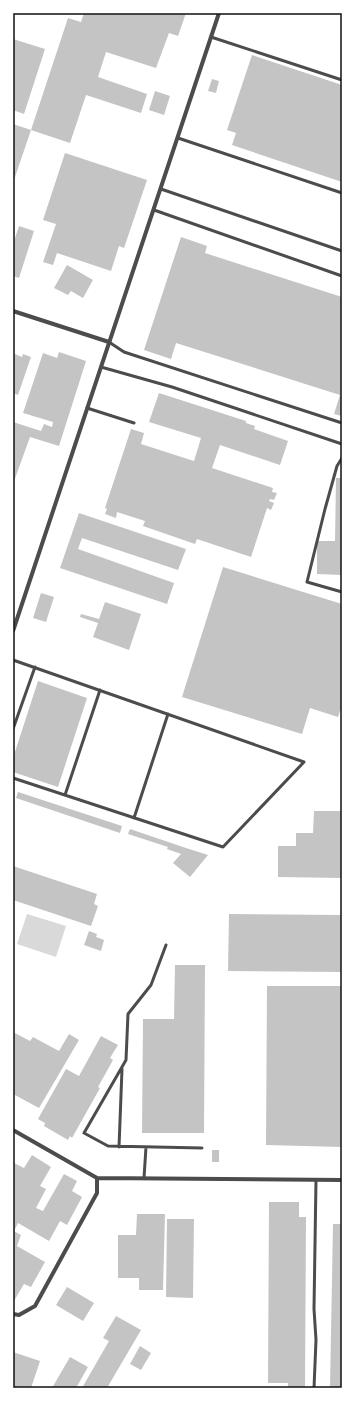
<svg xmlns="http://www.w3.org/2000/svg" width="355" height="1401" font-family="Signika,sans-serif">
<style>
.water{fill:#d9d9d9}
.building{fill:#c4c4c4}
.lines{fill:none;stroke-linecap:round;stroke-linejoin:round}
.service{stroke:#4c4c4c;stroke-width:3}
.minor{stroke:#4c4c4c;stroke-width:4}
.neatline{fill:none;stroke:#111;stroke-width:1.5}
</style>
<rect width="100%" height="100%" fill="#fff"/>
<!-- water -->
<path class="water" d="M27 914 66 926 56 957 17 944Z"/>
<!-- building -->
<path class="building" d="M84 13H186L178 36 169 33 156 68 106 52 98 77 147 94 141 113 86 95 70 143 31 130 68 18 81 22Z
M13 39 45 49 24 114 13 110Z
M252 55 342 85V182L232 145 236 133 227 130Z
M212 79 219 81 216 93 208 91Z
M155 91 170 96 164 115 149 110Z
M13 124 31 130 13 183Z
M65 153 147 180 124 248 119 246 111 271 57 253 53 265 43 262 56 224 43 220Z
M19 226 34 231 19 278 13 276V244Z
M181 237 207 246 205 253 342 297V416L334 414 340 395 176 343 171 359 144 350Z
M67 265 93 280 83 298 71 291 68 295 54 288Z
M59 352 86 361 59 446 30 437 13 484V422L41 431 44 424 52 427 53 422 23 413 43 353 57 358Z
M15 354 22 357 23 354 31 357 18 395 13 393V357Z
M159 393 246 421V423L255 426 254 429 288 441 280 465 220 445 212 468 273 488 272 492 277 493 274 500 270 499 269 501 274 503 271 510 267 508 251 557 197 539 195 544 143 526 145 521 117 512 116 518 105 514 107 509 105 508 131 429 144 433 141 444 194 461 201 438 149 422Z
M336 478H342V575L317 574V541H335Z
M79 513 186 549 178 570 82 538 78 549 174 583 167 604 60 568Z
M223 567 342 604V705L338 717 310 708 302 734 182 697Z
M41 593 54 597 46 622 33 618Z
M105 602 141 614 129 650 93 637 98 623 80 617 81 614 99 619Z
M38 681 87 698 58 787 13 772V758Z
M18 792 122 826 120 833 16 798Z
M314 811H342V878L278 877V846H296V833H313Z
M130 829 186 848 208 855 190 877 173 863 181 854 167 849 168 847 128 834Z
M13 866 97 894 94 904 98 906 91 926 13 900Z
M229 914 342 915V972L228 971Z
M89 931 97 934 96 937 104 940 101 951 84 945Z
M175 965H205L204 1133H142L143 1019H174Z
M267 986H342V1147L266 1145Z
M13 1032 30 1041 33 1037 59 1051 69 1034 79 1040 39 1108 13 1094Z
M101 1036 118 1045 110 1058 113 1060 98 1087 100 1088 72 1138 70 1136 68 1140 44 1126 45 1123 38 1119 66 1069 79 1076Z
M212 1150H219V1162H212Z
M32 1155 51 1167 40 1186 46 1189 36 1208 43 1211 64 1174 77 1181 72 1191 82 1197 67 1225 60 1221 49 1241 18 1223 14 1231 21 1235 17 1246 45 1262 31 1287 24 1284 14 1301 13 1164 14 1163 24 1168Z
M269 1202H299V1217H306L305 1388H288V1383H268Z
M137 1214H165L163 1290H139V1278H118V1235H136Z
M167 1219H194L193 1298 166 1297Z
M333 1224H342V1388H330Z
M67 1287 94 1303 83 1321 56 1305Z
M116 1316 141 1330 107 1388H82L109 1341 103 1338Z
M140 1346 151 1353 141 1370 130 1364Z
M13 1352 40 1361 31 1388H13Z
M70 1357 88 1367 76 1388H52Z"/>
<g class="lines">
<!-- service -->
<path class="service" d="M211 37 342 80
M178 138 342 193
M161 189 342 251
M154 210 342 276
M109 342 124 352 342 423
M101 367 172 387 342 444
M87 408 134 423
M342 458 337 466 325 509 307 582 342 592
M13 660 304 762 223 847 13 778
M13 729 35 667
M65 795 100 690
M134 818 168 714
M166 945 151 985 128 1014 126 1060 84 1133 108 1146 202 1148
M119 1147 122 1069
M144 1178 146 1147
M314 1388 316 1340 314 1309 316 1180"/>
<!-- minor -->
<path class="minor" d="M13 311 109 342
M13 631 219 13
M13 1130 97 1178 342 1180
M13 1314 19 1315 35 1306 97 1193V1178"/>
</g>
<!-- border -->
<rect width="355" height="1401" fill="none" stroke="#ffffff" stroke-width="28"/>
<rect x="14" y="14" width="327" height="1373" class="neatline"/>
</svg>
